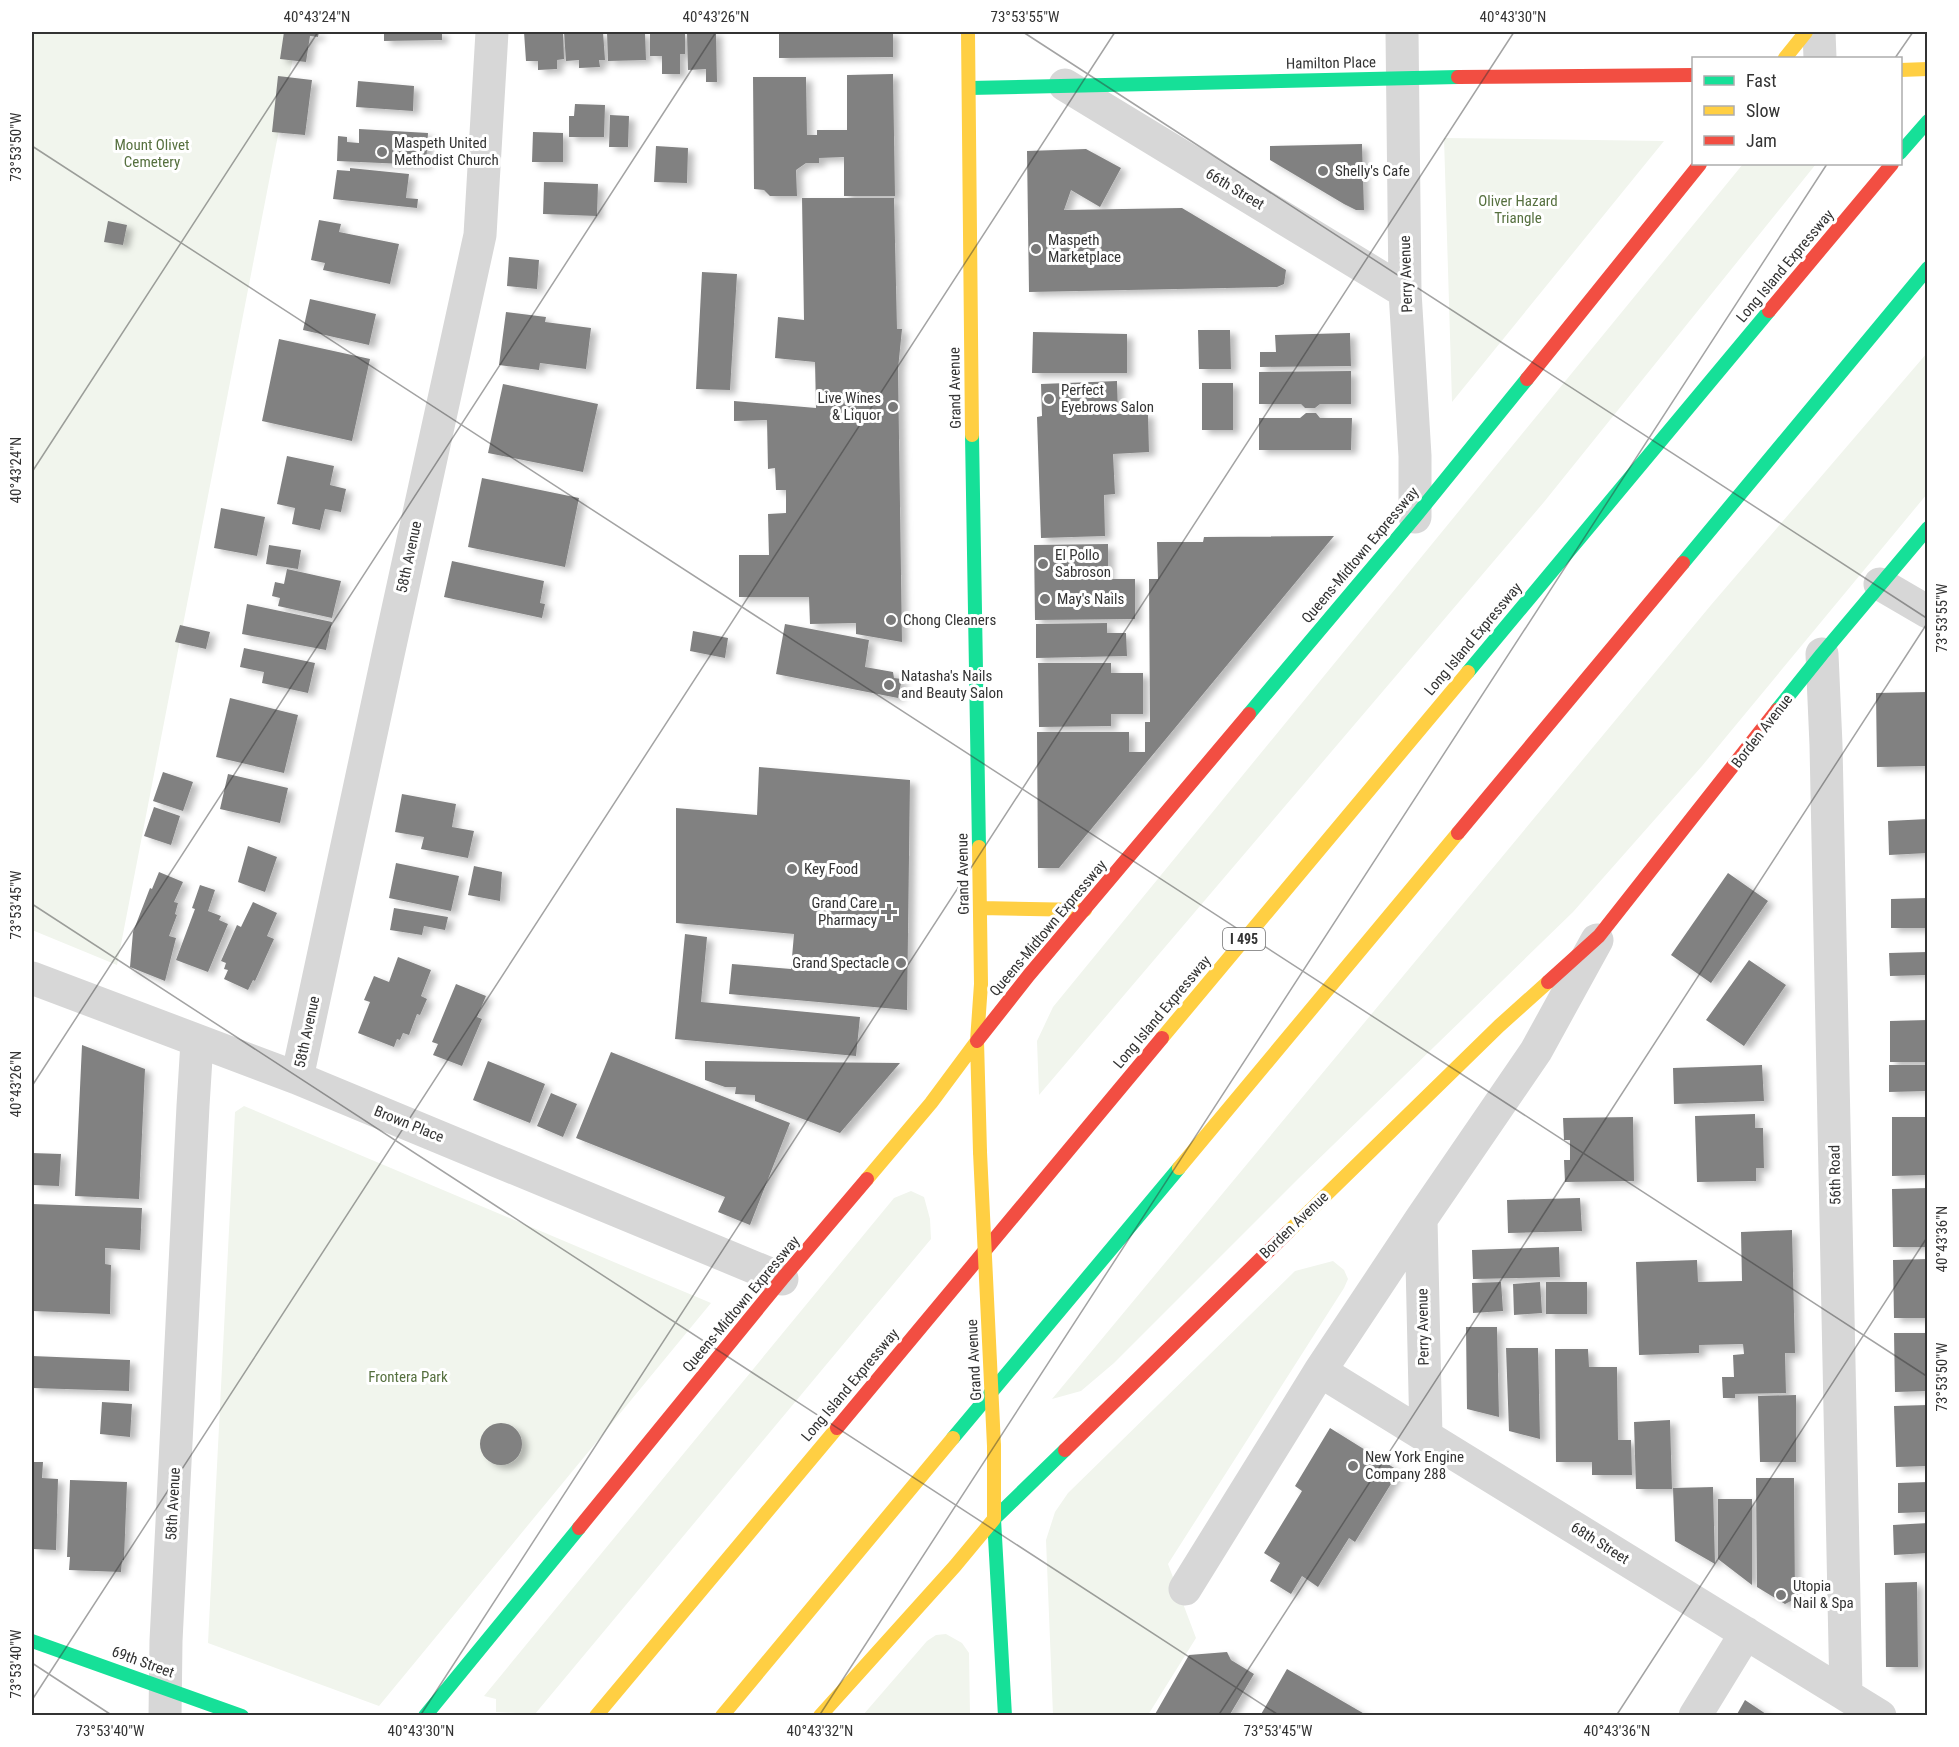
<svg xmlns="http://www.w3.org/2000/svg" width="1959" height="1747" font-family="'Roboto Condensed',sans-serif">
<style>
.green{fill:#f1f5ed}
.building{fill:#818181;filter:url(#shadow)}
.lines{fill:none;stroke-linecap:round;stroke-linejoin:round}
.street{stroke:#d7d7d7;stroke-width:33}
.fast{stroke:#16e098;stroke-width:14}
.slow{stroke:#ffcf43;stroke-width:14}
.jam{stroke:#f24e42;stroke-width:14}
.slow-bridge{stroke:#ffcf43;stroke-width:14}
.ticks{fill:none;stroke:#333;stroke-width:1.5;stroke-opacity:0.45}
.poi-dot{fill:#7a7a7a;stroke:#fff;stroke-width:2}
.labels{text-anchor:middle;stroke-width:6;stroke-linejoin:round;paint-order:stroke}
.shield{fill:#fff;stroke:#707070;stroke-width:1.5}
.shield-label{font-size:14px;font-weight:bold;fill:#333}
.street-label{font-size:15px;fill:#333;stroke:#fff}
.poi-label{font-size:15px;fill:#333;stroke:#fff;text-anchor:start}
.park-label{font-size:15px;fill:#56703f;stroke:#fff}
.neatline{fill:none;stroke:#333;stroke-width:2}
.ticks-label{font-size:15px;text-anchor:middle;fill:#333}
</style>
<defs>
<filter id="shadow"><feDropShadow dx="6" dy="4" stdDeviation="3" flood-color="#0004"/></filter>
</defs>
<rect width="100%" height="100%" fill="#fff"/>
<!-- green -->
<path class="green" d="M32 32H298L117 965 32 930Z
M1444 138 1664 141 1452 402Z
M1743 164H1816L1544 502 1039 1095 1037 1041 1053 1007Z
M1927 353V494L1702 766 1573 912 1298 1179 1114 1363 1081 1391 1052 1399 1711 605Z
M244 1106 711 1303 379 1706 208 1643 235 1112Z
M911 1191 924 1197 930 1219 931 1239 535 1714 496 1712V1699L484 1696 894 1198Z
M1333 1261 1344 1270 1348 1279 1344 1288 1168 1564 1196 1638 1148 1715H1053L1046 1540 1055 1512 1068 1493 1295 1271Z
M946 1634 962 1643 969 1653 970 1715H863L927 1641 936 1635Z"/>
<!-- building -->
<path class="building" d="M284 32H319L318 37 310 36 306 62 280 59Z
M384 32H442V40L384 41Z
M524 32H563L564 59 557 60V69L538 70V61H526Z
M564 32H603L605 60H599L600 67 579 68V60L566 61Z
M607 32H645L646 60 608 61Z
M650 32H685V54H680V74H662V56H650Z
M687 32H716L717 82H706V69L688 70Z
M779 32H893V57L779 58Z
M893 74 895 196H844V157L819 158V163H806L796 170 797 196H770L764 190 754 189 753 77H806L807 135H817V130H847V75Z
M278 76 312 80 305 135 272 132Z
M358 81 414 86 413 111 356 107Z
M575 104 605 105 604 137H569V116H574Z
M610 115 629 116 628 147H609Z
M359 129 428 133 426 165 337 161 338 136 347 137V142L359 143Z
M533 132 563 133V162H532Z
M1362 144 1364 210H1356L1344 204 1270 160V146Z
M656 146 688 148 687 183 654 182Z
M1086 149 1121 168 1100 207 1071 190 1064 210 1182 208 1286 270 1284 284 1277 287 1029 292 1027 151Z
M350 168 409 174 406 198 418 199 417 208 333 199 337 170 350 171Z
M544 182 598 184 597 216 543 214Z
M802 198H894L897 329H902L898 369 902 642 856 634V623L810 624 809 597H739V555H769L768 514 786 513V490H776L775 468 768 469 767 420 734 421V401L816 408 815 362 775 358 778 317 804 320Z
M319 220 341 224 339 232 399 244 390 284 323 270 325 263 311 260Z
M108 221 127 225 123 245 104 242Z
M509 257 539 260 537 289 507 286Z
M702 272 737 274 730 390 696 389Z
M310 299 376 314 369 345 303 330Z
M506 312 546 317 545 322 591 328 586 369 540 363 539 370 499 365Z
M1198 330H1230L1231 369H1199Z
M1033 332 1127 334V373H1032Z
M1350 333 1351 366 1260 367V352H1276L1275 335Z
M279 339 370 359 352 441 262 421Z
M1351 371V404H1320L1315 408H1305L1301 404H1259V372Z
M1117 381 1118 414 1148 413 1149 452 1113 454 1115 494 1104 495 1105 536 1041 538 1037 417 1042 416 1041 384Z
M1202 383H1233V430H1202Z
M503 384 598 404 583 472 488 453Z
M1306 413H1316L1320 418H1352L1351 450H1259V418H1300Z
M287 456 334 466 330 485 346 489 341 512 325 509 320 530 292 524 295 508 277 504Z
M482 478 579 498 565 567 468 547Z
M221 508 265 517 257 556 214 548Z
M1334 536 1059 868H1038L1037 732H1129V752H1145V722H1150L1149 579H1158L1157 542H1203L1204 537Z
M1108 544V579H1135V619L1035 620 1034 545Z
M269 545 301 550 298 569 266 564Z
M452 561 544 581 540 603 545 604 542 618 444 597Z
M287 569 341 581 332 618 278 606 280 598 272 596 275 582 284 584Z
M247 604 332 622 326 650 242 634Z
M1107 623V633H1126L1127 656 1036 658V624Z
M785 624 869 640 865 667 893 672 894 678 902 679 898 698 776 674Z
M180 625 210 632 206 649 175 642Z
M693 631 728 638 725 658 690 651Z
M244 648 315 663 308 693 262 683 264 672 240 667Z
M1038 663H1111V673H1143V714H1111V726L1039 727Z
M1928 692V766L1877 767 1876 693Z
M230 698 298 715 284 773 216 757Z
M759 767 910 780 907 1010 729 994 732 964 791 969 794 934 676 923V808L757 815Z
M163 772 193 782 183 811 153 801Z
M228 774 288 788 280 823 220 809Z
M402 794 456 804 452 827 474 831 468 858 421 849 424 837 395 832Z
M154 807 180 816 171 845 144 836Z
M1928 819V853L1889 855 1888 821Z
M248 846 277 857 265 892 238 882Z
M396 863 459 876 451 911 389 898Z
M474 866 502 872 500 901 468 895Z
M159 872 183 882 174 902 178 903 175 914 177 915 169 936 176 938 165 981 130 967 133 932 150 888 152 889Z
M1728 873 1768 901 1711 983 1671 955Z
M200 885 215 890 208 911 221 916 219 920 228 924 208 972 176 960 195 909 192 908Z
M1928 898V928H1891V899Z
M253 902 277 913 267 936 274 939 255 981 253 980 248 990 224 979 228 970 224 969 226 963 221 961 237 925 241 927Z
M394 908 448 917 445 930 424 926 422 935 390 930Z
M685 934 707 937 701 1002 860 1017 856 1056 675 1039Z
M1928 952V975L1890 976 1889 953Z
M398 957 431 970 421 996 427 999 420 1015 417 1014 409 1035 403 1033 400 1040 397 1039 394 1047 358 1033 370 1002 364 1000 374 976 389 982Z
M1749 960 1786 985 1744 1046 1706 1020Z
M456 984 486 996 477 1017 482 1019 462 1066 433 1055 438 1044 432 1042Z
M1928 1020V1062H1890V1021Z
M82 1045 145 1069 139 1199 75 1196Z
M611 1052 790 1123 750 1225 718 1212 725 1197 576 1138Z
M488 1061 545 1084 530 1123 473 1100Z
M705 1061 900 1063 840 1133 755 1101V1095L735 1094 736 1087H725L705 1080Z
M1762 1065 1764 1101 1674 1104 1673 1068Z
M1889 1065H1928V1091L1889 1092Z
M551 1093 577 1104 563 1137 537 1126Z
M1755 1114V1128H1763L1764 1168H1756V1181L1697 1182 1695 1116Z
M1633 1117 1634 1181 1565 1182 1564 1160H1570V1140H1564L1563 1118Z
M1892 1117H1928V1175L1892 1176Z
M32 1153 61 1154 59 1186 32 1185Z
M1928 1188V1247H1893L1892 1189Z
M1580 1198 1582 1231 1508 1233 1507 1200Z
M32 1204 142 1208 140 1250 105 1248V1264L111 1265 110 1314 32 1311Z
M1792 1230 1795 1353H1785L1786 1393 1735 1394V1398H1723L1722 1377H1734L1733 1355 1744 1354 1743 1344 1699 1345V1353L1639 1355 1636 1262 1697 1260 1698 1282 1742 1281 1741 1232Z
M1559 1247 1560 1277 1473 1279 1472 1250Z
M1928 1259V1318H1894L1893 1260Z
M1501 1282 1503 1311 1473 1313 1472 1283Z
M1540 1282 1542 1313 1514 1315 1513 1284Z
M1546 1282H1587V1314H1546Z
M1466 1327H1497L1499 1417 1467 1409Z
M1894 1333H1928V1391L1895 1392Z
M1506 1348H1538L1540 1439 1509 1431Z
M1555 1349H1588L1589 1367H1617L1618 1440H1631L1632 1475H1592V1462H1556Z
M32 1356 130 1360 129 1391 32 1388Z
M1796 1395V1462H1760L1758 1396Z
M102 1402 132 1404 130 1437 100 1434Z
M1928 1405V1466L1896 1467 1894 1406Z
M1670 1420 1672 1489H1636L1634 1422Z
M480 1444a21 21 0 1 1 42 0a21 21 0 1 1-42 0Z
M1330 1428 1399 1471 1355 1542 1349 1538 1318 1587 1302 1576 1291 1594 1270 1581 1280 1563 1264 1553 1302 1491 1295 1486Z
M32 1462H43L42 1478 58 1479 56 1550 32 1549Z
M1756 1478H1794L1795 1599 1785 1604 1757 1587Z
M70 1480 127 1482 124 1560H122L121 1572 69 1570 70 1557H67Z
M1928 1482V1512L1898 1513V1483Z
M1713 1487 1715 1564 1675 1541 1673 1488Z
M1718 1499H1752V1585L1718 1559Z
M1928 1523V1553L1894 1555 1893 1525Z
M1917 1582 1918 1667H1886L1885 1583Z
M1227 1652 1231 1660 1254 1674 1229 1716H1154L1189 1655Z
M1287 1669 1368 1716H1260Z
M1745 1700 1769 1716H1736Z"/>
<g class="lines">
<!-- street -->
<path class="street" d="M1402 32 1405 292 1415 456V517
M1819 32 1820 58
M1065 85 1405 292
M1880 584 1928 612
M1822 654 1826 745 1846 1695
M32 978 297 1078 782 1279
M297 1078 389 650 480 235 492 32
M1421 1219 1426 1436
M1320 1371 1880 1716
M1185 1589 1320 1371 1421 1219 1536 1051 1597 940
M165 1716 166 1641 193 1106 197 1042
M1695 1716 1746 1633"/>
<!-- fast -->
<path class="fast" d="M969 88 1458 77
M1900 153 1928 121
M972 435 979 847
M1683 563 1928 268
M1468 672 1769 311
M1777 710 1822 654 1928 528
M1249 714 1415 517 1527 379
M953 1438 1179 1168
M32 1641 242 1716
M425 1716 579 1528
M1005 1716 994 1519 1065 1450"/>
<!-- slow -->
<path class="slow" d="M968 32 972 435
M1785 58 1806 32
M1900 70 1928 69
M979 847 981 984 977 1041 980 1152
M980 908 1085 910
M1162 1038 1468 672
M1179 1168 1458 833
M867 1179 931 1103 977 1041
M1288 1232 1499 1026 1548 982
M596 1716 837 1428
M722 1716 953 1438
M820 1716 955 1566 994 1519V1446"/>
<!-- jam -->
<path class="jam" d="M1458 77 1694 75
M1769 311 1892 164
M1527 379 1700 164
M1458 833 1683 563
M1548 982 1599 936 1777 710
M977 1041 1029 975 1249 714
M837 1428 1162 1038
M1065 1450 1288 1232
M579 1528 782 1279 867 1179"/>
<!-- slow-bridge -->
<path class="slow-bridge" d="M980 1152 994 1446"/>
</g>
<!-- ticks -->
<path class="ticks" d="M1023 32 1928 619M1895 58 1913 32M32 146 1928 1377M32 472 318 32M32 904 1280 1716M32 1086 716 32M32 1663 113 1716M32 1700 1115 32M420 1716 1514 32M819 1716 1827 164M1218 1716 1928 622M1616 1716 1928 1236"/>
<!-- markers -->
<g class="poi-dot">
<circle cx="382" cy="152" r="6"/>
<circle cx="1323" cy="171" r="6"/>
<circle cx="1036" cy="249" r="6"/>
<circle cx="1049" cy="399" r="6"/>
<circle cx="893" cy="407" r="6"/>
<circle cx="1043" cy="564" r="6"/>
<circle cx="1045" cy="599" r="6"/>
<circle cx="891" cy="620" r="6"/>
<circle cx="889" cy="685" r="6"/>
<circle cx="792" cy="869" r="6"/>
<path d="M886 903h6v6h6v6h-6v6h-6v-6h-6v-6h6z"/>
<circle cx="901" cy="963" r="6"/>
<circle cx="1353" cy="1466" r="6"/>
<circle cx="1781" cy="1595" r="6"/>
</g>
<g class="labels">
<!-- shield labels -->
<rect class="shield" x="1223" y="928" width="42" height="22" rx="4.5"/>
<g class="shield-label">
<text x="1244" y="944">I 495</text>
</g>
<!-- street labels -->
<g class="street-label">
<text transform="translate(1331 63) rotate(-1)" y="5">Hamilton Place</text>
<text transform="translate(1235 189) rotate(31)" y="5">66th Street</text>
<text transform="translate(1785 266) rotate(-50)" y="5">Long Island Expressway</text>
<text transform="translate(1406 274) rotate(-92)" y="5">Perry Avenue</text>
<text transform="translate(955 388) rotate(-91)" y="5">Grand Avenue</text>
<text transform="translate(1360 555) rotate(-50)" y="5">Queens-Midtown Expressway</text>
<text transform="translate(409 557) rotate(-78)" y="5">58th Avenue</text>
<text transform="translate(1473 639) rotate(-50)" y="5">Long Island Expressway</text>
<text transform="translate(1762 731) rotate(-52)" y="5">Borden Avenue</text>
<text transform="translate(963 874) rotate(-91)" y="5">Grand Avenue</text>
<text transform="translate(1048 928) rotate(-50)" y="5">Queens-Midtown Expressway</text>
<text transform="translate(1162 1012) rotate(-50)" y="5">Long Island Expressway</text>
<text transform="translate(307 1032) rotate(-78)" y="5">58th Avenue</text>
<text transform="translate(409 1124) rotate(22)" y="5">Brown Place</text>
<text transform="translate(1835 1175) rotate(-91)" y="5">56th Road</text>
<text transform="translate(1294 1225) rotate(-44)" y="5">Borden Avenue</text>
<text transform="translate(741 1304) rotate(-50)" y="5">Queens-Midtown Expressway</text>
<text transform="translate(1423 1327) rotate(-91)" y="5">Perry Avenue</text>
<text transform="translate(974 1360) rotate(-93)" y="5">Grand Avenue</text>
<text transform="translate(850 1385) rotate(-50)" y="5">Long Island Expressway</text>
<text transform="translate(173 1504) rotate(-87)" y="5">58th Avenue</text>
<text transform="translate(1600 1543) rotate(32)" y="5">68th Street</text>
<text transform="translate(143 1662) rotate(20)" y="5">69th Street</text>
</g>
<!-- poi labels -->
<g class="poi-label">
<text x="394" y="148">Maspeth United<tspan x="394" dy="17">Methodist Church</tspan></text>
<text x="1335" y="176">Shelly's Cafe</text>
<text x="1048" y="245">Maspeth<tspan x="1048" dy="17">Marketplace</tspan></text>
<text x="1061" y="395">Perfect<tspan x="1061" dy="17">Eyebrows Salon</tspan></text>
<text x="881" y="403" text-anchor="end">Live Wines<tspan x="881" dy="17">&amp; Liquor</tspan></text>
<text x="1055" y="560">El Pollo<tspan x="1055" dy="17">Sabroson</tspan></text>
<text x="1057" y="604">May's Nails</text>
<text x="903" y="625">Chong Cleaners</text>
<text x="901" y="681">Natasha's Nails<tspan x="901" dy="17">and Beauty Salon</tspan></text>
<text x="804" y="874">Key Food</text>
<text x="877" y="908" text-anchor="end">Grand Care<tspan x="877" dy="17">Pharmacy</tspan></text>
<text x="889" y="968" text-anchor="end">Grand Spectacle</text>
<text x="1365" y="1462">New York Engine<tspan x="1365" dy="17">Company 288</tspan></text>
<text x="1793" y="1591">Utopia<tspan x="1793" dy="17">Nail &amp; Spa</tspan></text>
</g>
<!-- park labels -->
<g class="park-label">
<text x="152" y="150">Mount Olivet<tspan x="152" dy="17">Cemetery</tspan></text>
<text x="1518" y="206">Oliver Hazard<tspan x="1518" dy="17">Triangle</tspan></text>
<text x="408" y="1382">Frontera Park</text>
</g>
</g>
<!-- border -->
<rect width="1959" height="1747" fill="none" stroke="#ffffff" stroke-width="66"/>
<!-- legend -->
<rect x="1692" y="57" width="210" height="108" fill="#ffffff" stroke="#adadad" stroke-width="1.5"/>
<rect x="1704" y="76" width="30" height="9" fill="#16e098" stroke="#adadad" stroke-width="1.5"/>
<text x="1746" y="87" font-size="18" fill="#333333">Fast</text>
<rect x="1704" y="106" width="30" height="9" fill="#ffcf43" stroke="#adadad" stroke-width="1.5"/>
<text x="1746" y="117" font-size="18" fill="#333333">Slow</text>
<rect x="1704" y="136" width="30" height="9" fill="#f24e42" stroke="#adadad" stroke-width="1.5"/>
<text x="1746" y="147" font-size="18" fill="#333333">Jam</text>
<rect x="33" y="33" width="1893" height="1681" class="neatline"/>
<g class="ticks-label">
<text x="317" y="22">40°43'24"N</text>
<text x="716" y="22">40°43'26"N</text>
<text x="1025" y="22">73°53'55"W</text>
<text x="1513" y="22">40°43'30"N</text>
<text transform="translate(16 147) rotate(-90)" y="5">73°53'50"W</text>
<text transform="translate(16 470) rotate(-90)" y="5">40°43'24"N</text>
<text transform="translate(1942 618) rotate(-90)" y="5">73°53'55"W</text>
<text transform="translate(16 905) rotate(-90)" y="5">73°53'45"W</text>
<text transform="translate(16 1084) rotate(-90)" y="5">40°43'26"N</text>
<text transform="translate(1942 1239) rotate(-90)" y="5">40°43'36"N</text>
<text transform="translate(1942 1377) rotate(-90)" y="5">73°53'50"W</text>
<text transform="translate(16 1664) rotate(-90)" y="5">73°53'40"W</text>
<text x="110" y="1736">73°53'40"W</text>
<text x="421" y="1736">40°43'30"N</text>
<text x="820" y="1736">40°43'32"N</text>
<text x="1278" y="1736">73°53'45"W</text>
<text x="1617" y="1736">40°43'36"N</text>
</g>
</svg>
